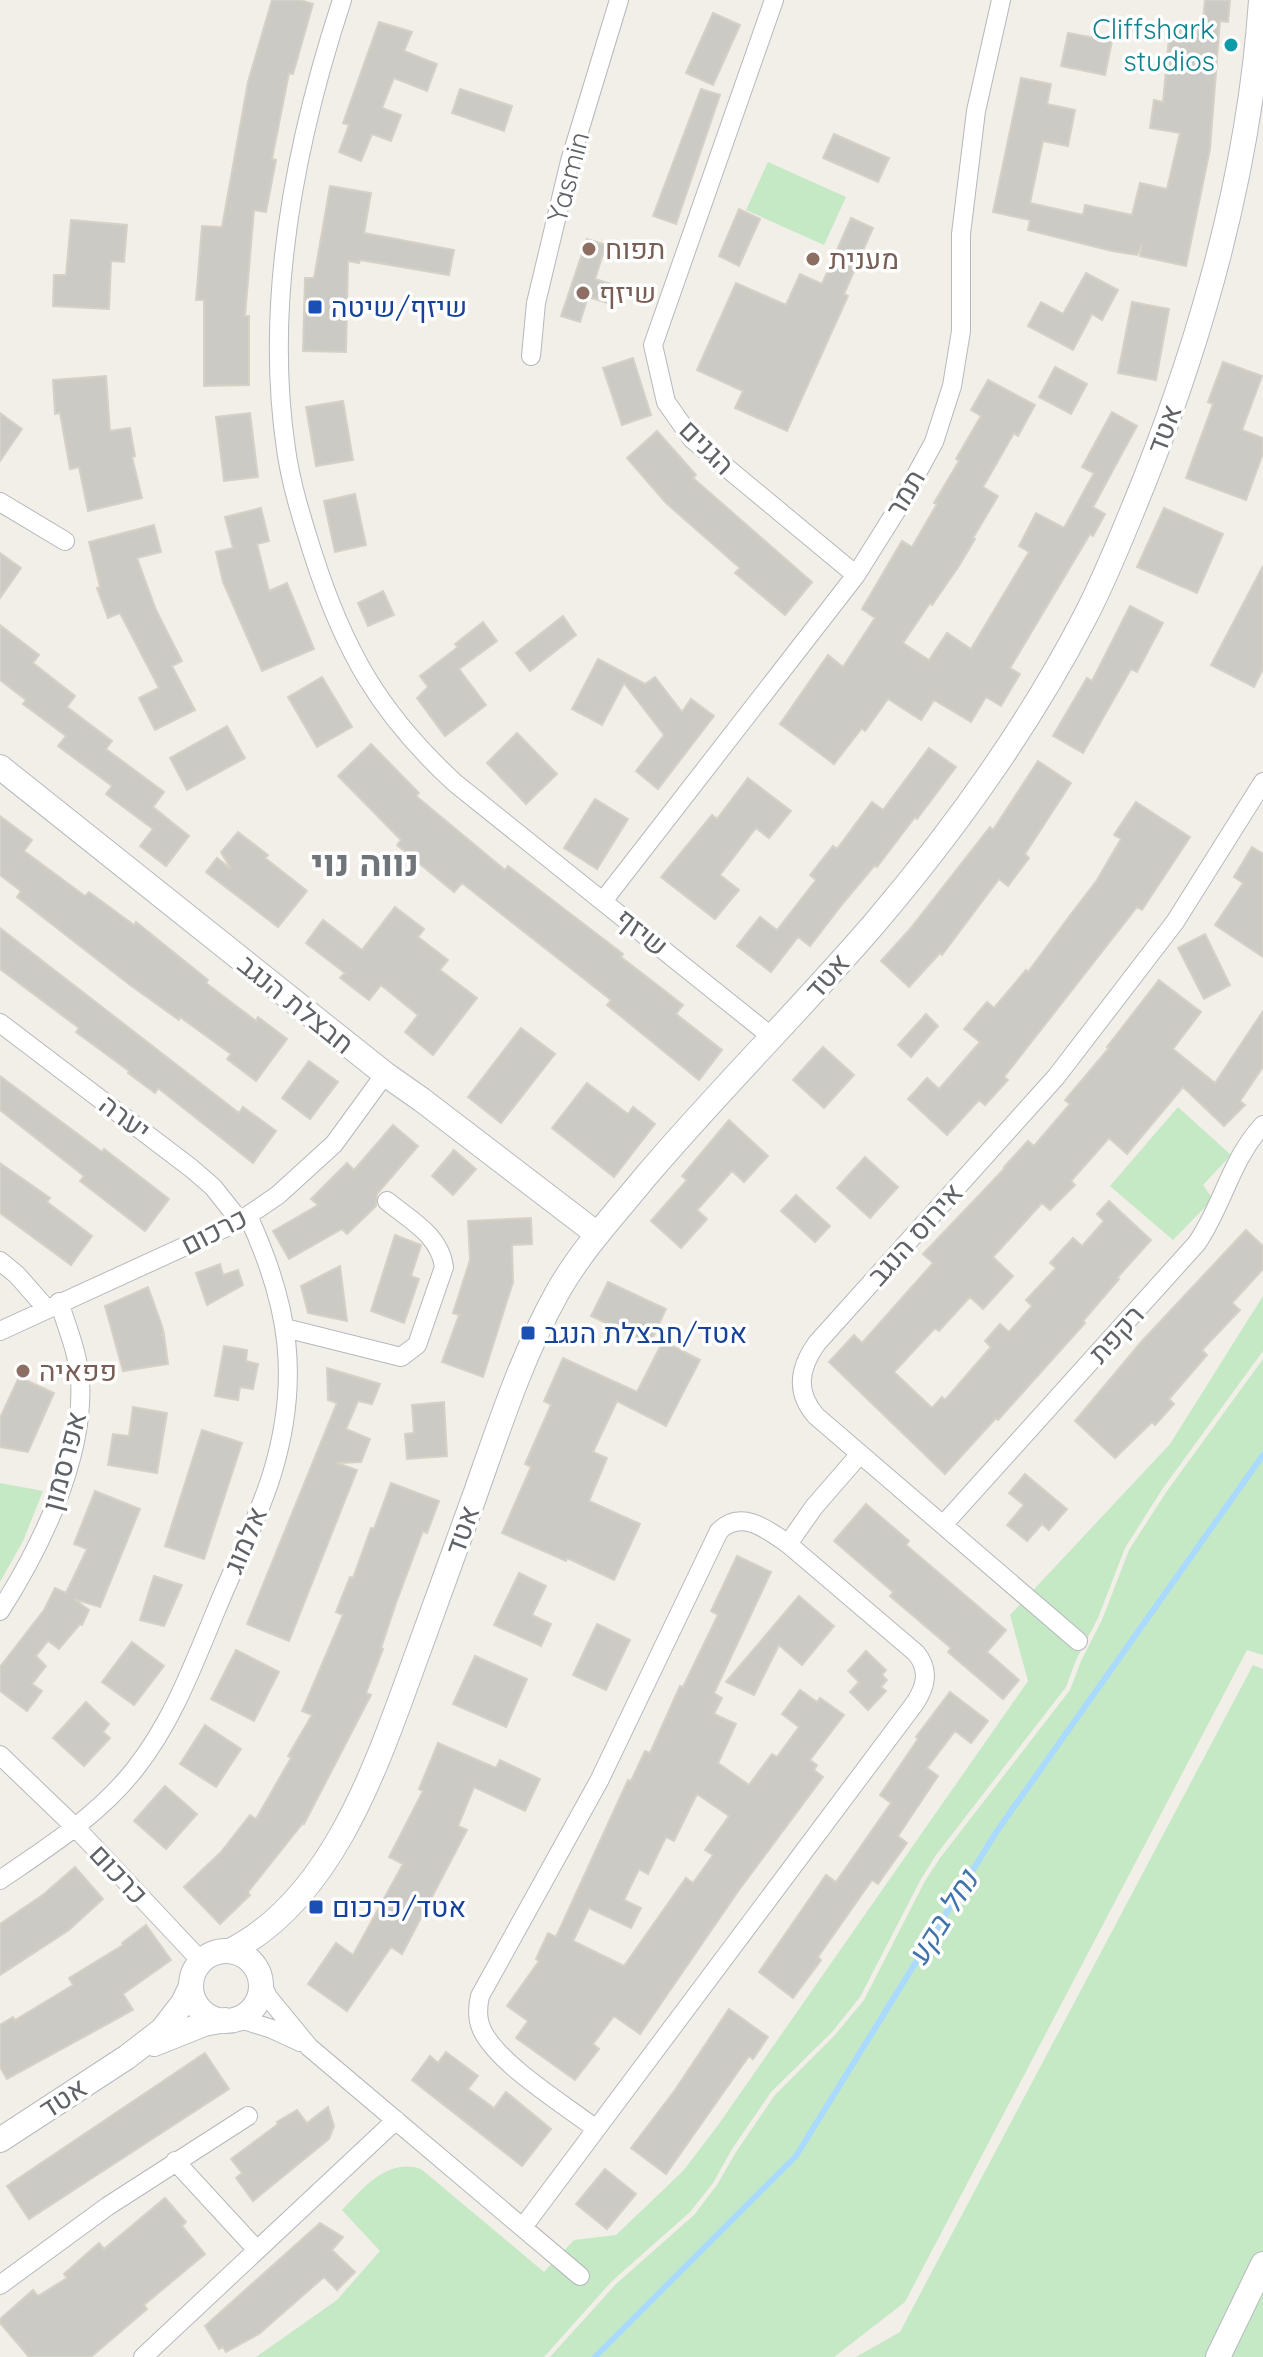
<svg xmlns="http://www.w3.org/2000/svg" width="1263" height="2357" font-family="Quicksand,Heebo,sans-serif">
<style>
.green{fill:#c5e8c5}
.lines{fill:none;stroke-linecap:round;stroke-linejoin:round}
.stream{stroke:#aadaff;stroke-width:6}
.building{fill:#cccac5;stroke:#d6d1c6;stroke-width:2;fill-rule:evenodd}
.street-casing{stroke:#b5b8bc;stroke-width:20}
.secondary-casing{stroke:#b6babf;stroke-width:26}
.street{stroke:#fff;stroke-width:18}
.secondary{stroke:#fff;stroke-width:24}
.culture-dot{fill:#0f9aa8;stroke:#fff;stroke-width:3}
.education-dot{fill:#8d6e63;stroke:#fff;stroke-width:3}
.transit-dot{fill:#1a4fb4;stroke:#fff;stroke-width:3}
.labels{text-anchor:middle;stroke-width:7;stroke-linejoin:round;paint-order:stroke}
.culture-label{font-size:28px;fill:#0d838f;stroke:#fff;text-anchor:end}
.street-label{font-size:28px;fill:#5f6368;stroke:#fff}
.education-label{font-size:28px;fill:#785e54;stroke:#fff;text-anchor:start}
.transit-label{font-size:28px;fill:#164399;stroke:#fff;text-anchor:start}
.water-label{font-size:30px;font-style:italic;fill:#4174aa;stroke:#fff}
.district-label{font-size:36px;font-weight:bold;fill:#70757a;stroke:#fff}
</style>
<rect width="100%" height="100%" fill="#f1efe8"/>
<!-- green -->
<path class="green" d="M768 162 846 197 824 245 746 210Z
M1178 1107 1231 1155 1203 1185 1213 1199 1173 1240 1110 1186Z
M1263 1296V1351L1163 1488 1125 1548 1098 1618 1076 1660 1066 1687 936 1855 921 1879 860 1997 832 2032 771 2092 732 2149 713 2183 690 2212 612 2281 544 2357H256L337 2300 380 2251 342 2210C362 2189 388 2157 421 2169L544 2272 574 2240 616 2235 683 2171 716 2128 1028 1681 1010 1615 1170 1444Z
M1263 1359V1655L1247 1650 905 2302 834 2357H550L616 2284 694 2215 717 2185 736 2152 775 2095 835 2035 864 2000 925 1881 940 1858 1070 1690 1081 1661 1102 1620 1129 1550 1167 1491Z
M0 1483 43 1491 23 1541 0 1582Z
M1253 1665 1263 1669V2357H856L900 2332Z"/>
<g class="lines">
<!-- stream -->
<path class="stream" d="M595 2357 796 2156 997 1831 1263 1455"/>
</g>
<!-- building -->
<path class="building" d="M272 0H300L313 4 293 74 289 73 272 159 276 160 266 212 254 210 245 316H249V385L204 386V300H196L202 226 222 227 248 82Z
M1205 0H1230L1228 22 1220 21 1210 149 1186 266 1140 256 1142 245 1137 255 1112 251 1028 230 1030 220 993 212 1021 78 1051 84 1047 104 1075 110 1068 146 1043 141 1030 203 1083 215 1085 205 1132 215 1140 183 1167 189 1180 133 1150 128 1154 100 1163 102 1170 27 1202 30Z
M713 13 740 25 713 85 686 73Z
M379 22 412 32 404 51 437 64 427 91 394 78 382 108 401 115 391 141 372 134 361 161 339 152 349 125 343 123Z
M1068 33 1112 41 1105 75 1061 66Z
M460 89 512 106 504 131 452 113Z
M701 89 720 95 676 224 653 216Z
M834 134 889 158 878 182 823 158Z
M330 186 371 193 364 233 454 250 449 275 360 260 359 263 348 261 346 352 303 351 305 278H314Z
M739 209 760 219 739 266 719 256Z
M851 218 873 228 844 294 848 296 787 431 735 408 743 391 697 370 736 283 786 305 800 274 822 284Z
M71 220 127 225 124 262 111 261 109 309 53 306 54 275H66Z
M587 239 606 245 595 279 614 285 608 303 588 297 580 322 561 316Z
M1086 273 1118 290 1102 320 1092 314 1073 350 1028 326 1041 302 1063 314Z
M1132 302 1169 309 1156 380 1118 373Z
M633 358 651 415 622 425 603 368Z
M1223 362 1262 376 1242 430 1263 438V453L1246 500 1186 478 1213 404 1208 402Z
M1055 367 1087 384 1071 414 1039 397Z
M106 376 110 431 130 428 135 456 132 457 142 498 88 511 79 467 70 469 60 413 55 414 53 380Z
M988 380 1035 405 1018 436 1014 433 983 487 998 496 973 538 975 539 959 566 932 605 930 603 903 643 929 660 947 633 971 649 1029 552 1019 546 1036 513 1064 528 1094 473 1082 467 1112 412 1137 426 1093 507 1105 514 1093 536 1090 534 1010 668 1020 674 1001 706 986 697 971 722 934 700 921 720 888 699 865 731 862 728 834 764 780 724 828 655 843 667 875 618 862 609 902 541 912 547 937 504 934 503 959 461 956 459 981 416 971 410Z
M343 401 353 460 316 466 306 407Z
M0 413 22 429 0 461Z
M250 413 258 477 224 481 216 417Z
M657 431 696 475 693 478 812 582 785 615 735 573 740 568 666 503 627 458Z
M355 494 366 545 335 552 324 501Z
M261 508 269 541 257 544 269 591 287 583 314 649 262 671 223 582 216 552 233 548 225 517Z
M1164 508 1223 534 1197 593 1137 567Z
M154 525 161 552 137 558 156 610 182 661 172 666 195 710 155 730 139 698 159 688 120 613 108 618 97 588 100 587 89 542Z
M0 553 21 568 0 598Z
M1263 566V669L1254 687 1211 665Z
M383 591 394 615 368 626 358 603Z
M1130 606 1163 623 1137 672 1131 669 1083 753 1053 736 1087 678 1092 681Z
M563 616 576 635 530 671 516 653Z
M483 622 497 641 459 669 486 705 445 736 417 698 428 687 420 676 458 647 455 644Z
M0 625 39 655 33 663 75 696 67 707 112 741 106 749 164 792 153 807 189 836 166 866 140 846 153 829 106 794 112 786 58 746 66 736 23 704 26 700 0 680Z
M598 659 645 684 655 677 682 712 691 699 714 716 658 789 636 771 664 735 624 683 602 725 572 709Z
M322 677 352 727 317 747 288 697Z
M227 726 245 758 187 790 170 758Z
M517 733 557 774 526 804 487 763Z
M371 744 419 793 416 796 505 870 508 866 576 918 623 954 621 957 683 1005 676 1014 722 1050 699 1080 607 1005 611 1000 462 883 454 892 397 845 401 840 338 776Z
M929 748 956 767 917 819 915 817 877 867 875 865 844 902 810 946 798 937 771 972 737 946 760 917 777 930 816 880 810 875 833 846 837 849 872 802 883 810Z
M1038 761 1071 783 1025 854 1029 858 1008 886 999 879 942 955 940 953 909 987 881 961 910 929 990 827 993 830Z
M748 778 791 811 769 838 756 828 720 875 739 890 715 919 661 877 712 815 717 819Z
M595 799 628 819 597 869 564 848Z
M1136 802 1190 837 1142 910 1137 907 1004 1077 1008 1080 985 1105 979 1100 947 1135 908 1099 927 1078 939 1089 980 1042 964 1029 987 1002 994 1008 1026 970 1028 972 1068 918 1097 880 1121 839 1114 835Z
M0 816 32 840 24 851 85 896 89 892 134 925 136 922 208 980 206 983 256 1021 258 1017 287 1039 256 1081 227 1059 231 1054 180 1017 179 1020 130 985 17 897 21 891 0 875Z
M238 832 268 855 265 858 307 891 278 927 206 872 217 858 231 869 221 852Z
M1252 847 1263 854V957L1215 925 1243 883 1234 877Z
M395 907 424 929 418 937 448 960 440 970 477 998 433 1055 405 1032 418 1015 381 985 369 1000 340 978 345 973 306 943 323 920 362 950Z
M0 928 239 1113 243 1107 276 1131 253 1163 158 1088 155 1093 128 1073 129 1071 76 1032 79 1028 0 969Z
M1205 934 1230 985 1204 999 1178 948Z
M1159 980 1201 1012 1173 1049 1215 1083 1263 1011V1067L1240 1101 1245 1105 1224 1126 1183 1087 1127 1154 1109 1138 1071 1181 1075 1185 1050 1210 1042 1203 993 1257 1013 1276 983 1309 970 1297 939 1331 935 1328 894 1372 932 1408 942 1397 945 1400 991 1347 985 1341 1000 1324 1009 1332 1032 1306 1026 1300 1056 1268 1050 1263 1073 1238 1082 1246 1104 1221 1097 1214 1109 1201 1151 1240 1117 1278 1119 1279 1083 1321 1085 1323 998 1420 996 1418 945 1474 829 1362 854 1335 862 1343 933 1263 923 1254 1005 1168 1004 1167 1028 1141 1034 1146 1070 1104 1065 1100 1109 1048 1107 1047Z
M926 1014 938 1026 911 1057 898 1045Z
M521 1028 555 1054 501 1123 468 1097Z
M823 1047 854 1075 824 1108 793 1080Z
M309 1061 338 1082 310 1119 282 1098Z
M0 1076 102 1152 104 1149 169 1199 145 1231 80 1181 84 1176 0 1110Z
M587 1083 628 1114 633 1107 655 1124 614 1177 552 1128Z
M729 1120 768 1156 744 1182 732 1171 697 1210 707 1219 681 1248 651 1221 687 1180 682 1176Z
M393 1125 418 1146 377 1194 376 1206 347 1234 342 1229 289 1259 273 1231 318 1205 311 1199 347 1163 354 1170Z
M454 1150 476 1169 453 1195 432 1176Z
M865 1157 898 1187 870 1218 837 1188Z
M0 1163 50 1198 47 1202 92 1236 71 1265 0 1213Z
M796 1195 830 1226 815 1242 781 1211Z
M531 1218 532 1244 512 1245 513 1282 483 1377 442 1362 459 1315 453 1313 470 1260 468 1221Z
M1246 1230 1263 1246V1269L1232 1303 1240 1310 1202 1350 1207 1355 1169 1399 1174 1404 1155 1425 1152 1422 1115 1458 1075 1421 1142 1341Z
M395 1235 421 1245 411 1276 419 1279 404 1323 371 1311Z
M220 1264 223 1275 238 1270 243 1285 207 1305 196 1273Z
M340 1266 347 1321 308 1313 301 1286Z
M608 1282 666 1309 650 1344 591 1316Z
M148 1287 162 1326 164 1334 161 1335H164L168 1364 123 1371 105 1306Z
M663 1341 700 1360 666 1426 617 1401 593 1452 607 1458 589 1501 640 1524 614 1580 567 1558 566 1561 502 1533 531 1467 525 1464 551 1405 544 1401 563 1358 637 1392Z
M224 1346 247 1350 246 1361 258 1364 253 1389 240 1387 238 1400 215 1396Z
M327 1368 380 1384 372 1404 358 1401 346 1429 370 1439 361 1462 337 1463 357 1470 289 1641 247 1624 337 1403 328 1400Z
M19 1377 54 1393 28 1452 0 1447V1418Z
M444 1402 447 1456 407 1459 405 1434 414 1433 412 1405Z
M133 1407 167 1413 157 1473 108 1465 113 1434 129 1436Z
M202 1430 242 1443 204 1559 165 1546Z
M1025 1474 1067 1509 1049 1530 1042 1524 1027 1541 1007 1525 1024 1505 1009 1493Z
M391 1483 439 1501 427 1533 423 1531 396 1603 381 1648 383 1649 366 1693 371 1695 304 1824 303 1823 248 1892 250 1895 220 1924 184 1887 221 1852 250 1815 256 1819 291 1758 288 1756 312 1715 302 1711 343 1615 336 1612 350 1577 353 1578 371 1528 374 1529Z
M95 1491 140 1509 100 1607 74 1599 89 1610 82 1625 80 1624 59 1649 48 1641 36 1656 46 1666 32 1684 42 1691 27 1711 0 1691V1667L44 1610 55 1588 66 1593 87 1549 74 1544Z
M866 1504 909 1541 906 1545 1006 1630 987 1652 1019 1680 1003 1699 948 1652 951 1648 890 1596 893 1592 834 1541Z
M737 1556 771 1572 714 1693 722 1698 714 1714 736 1724 718 1763 749 1785 772 1754 777 1757 799 1727 782 1714 800 1690 817 1702 820 1698 844 1715 810 1760 817 1765 814 1770 823 1777 739 1890 640 2034 614 2016 593 2044 599 2049 575 2080 516 2038 528 2021 507 2006 539 1961 536 1959 548 1933 556 1937 628 1780 631 1781 645 1751 650 1753 680 1686 683 1687 718 1615 711 1611ZM697 1794 729 1816 705 1850 713 1855 693 1883 686 1878 624 1966 573 1941 589 1908 631 1928 641 1908 624 1900 639 1869 648 1874 666 1837 674 1841Z
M519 1573 546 1586 532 1615 551 1624 541 1646 494 1625Z
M154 1576 182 1585 164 1626 140 1620Z
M799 1596 834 1626 802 1665 779 1645 754 1695 726 1682Z
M597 1624 630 1640 606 1690 573 1675Z
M132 1642 164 1666 134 1705 102 1682Z
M236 1650 279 1672 254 1721 211 1699Z
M866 1651 886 1670 882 1675 887 1680 881 1687 886 1691 868 1710 850 1692 859 1682 848 1671Z
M475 1656 527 1679 506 1727 453 1704Z
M950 1692 988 1721 971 1743 955 1731 927 1768 938 1776 898 1836 907 1843 878 1884 872 1880 818 1957 821 1960 793 1998 759 1972 826 1875 836 1882 891 1803 880 1795 918 1739 916 1737Z
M86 1702 109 1724 103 1732 110 1738 84 1766 53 1738Z
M205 1725 241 1749 216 1787 180 1764Z
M438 1743 496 1768 500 1760 540 1779 525 1811 474 1787 458 1826 467 1830 402 1954 391 1947 347 2011 308 1984 336 1943 353 1955 403 1864 389 1857 423 1791 419 1789Z
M165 1786 197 1814 166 1849 134 1821Z
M75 1867 103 1899 69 1930 0 1975V1924L44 1894Z
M146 1925 171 1960 123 1994 133 2010 7 2079 0 2067V2025L13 2017 15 2020 73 1985 69 1978 123 1945 122 1943Z
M729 2009 768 2037 753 2059 749 2056 666 2174 631 2148 675 2090Z
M446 2052 478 2076 468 2089 494 2108 506 2092 551 2129 522 2166 412 2080 430 2056 438 2063Z
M205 2053 229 2089 29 2219 7 2186Z
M328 2107 334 2126 329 2139 253 2201 236 2178 242 2173 231 2159 278 2124 277 2122 297 2110 307 2123Z
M605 2169 636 2194 607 2229 576 2204Z
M165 2198 186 2222 182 2226 205 2254 144 2305 147 2309 91 2357H29L0 2323V2319L33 2290 38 2296 67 2278 64 2274 99 2243 104 2249Z
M320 2223 343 2237 332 2250 355 2272 337 2290 324 2277 259 2334 226 2352 223 2347 219 2349 205 2326Z"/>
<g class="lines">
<!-- street casing -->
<g class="street-casing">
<path id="street" d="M342 0C296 140 264 301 286 449 291 485 302 519 313 554 344 651 380 714 455 783L772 1037
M774 0 653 345 666 402 692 439 856 575
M531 356 536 303 570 161 619 0
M0 502 65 541
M603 901 856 575 898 508 934 442 952 386 961 331V234L976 111 1001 0
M0 1023 191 1168 213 1187 240 1221
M0 1261 17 1275 46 1308
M285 1328 401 1357 417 1345 444 1267C440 1235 410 1220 387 1201
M0 1331 240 1221 278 1195 334 1144 385 1074
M943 1525 1197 1243C1223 1205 1231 1159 1263 1125
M0 1611C41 1547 85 1457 80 1380 78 1353 67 1327 59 1302
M1078 1641 816 1416C795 1392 799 1368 817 1343L1056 1077 1175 922 1263 782
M0 1755 76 1828 201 1961
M0 1880C48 1847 98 1816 135 1769 173 1721 194 1663 217 1608 235 1564 258 1519 272 1474 301 1379 289 1304 248 1216
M260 1980 268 1997 309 2047 580 2276
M237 2018 272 2029 300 2042
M596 2129C565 2105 501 2066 483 2032 477 2021 477 2009 480 1996L599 1781 719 1531C741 1509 767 1529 788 1544L814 1507 860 1454
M175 2161 257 2250
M523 2227 915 1703C926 1686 930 1670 916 1653L788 1544
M0 2285 108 2206 248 2116
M143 2357 396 2120"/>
</g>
<!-- secondary casing -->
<g class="secondary-casing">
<path id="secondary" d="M0 767 385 1074 422 1100 597 1234
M230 1951C339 1896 382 1748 422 1641 440 1591 458 1542 476 1492 500 1424 522 1356 557 1293 581 1250 615 1214 646 1176 719 1090 800 1010 874 924 954 830 1028 727 1085 617 1108 573 1125 528 1144 482 1205 328 1250 166 1261 0
M191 1986a35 35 0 1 1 70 0a35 35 0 1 1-70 0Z
M154 2044 204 2024 225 2020
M0 2140 127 2057 162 2030 183 2003 191 1986
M1218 2357 1263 2264"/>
</g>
<!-- street -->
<use href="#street" class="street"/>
<!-- secondary -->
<use href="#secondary" class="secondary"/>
</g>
<!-- markers -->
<circle class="culture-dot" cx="1231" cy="45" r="8"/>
<g class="education-dot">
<circle cx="589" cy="249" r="8"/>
<circle cx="813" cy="259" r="8"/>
<circle cx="583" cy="293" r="8"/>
<circle cx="23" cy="1371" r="8"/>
</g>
<g class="transit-dot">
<rect x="307" y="299" width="16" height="16" rx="4"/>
<rect x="520" y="1325" width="16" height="16" rx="4"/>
<rect x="308" y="1899" width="16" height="16" rx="4"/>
</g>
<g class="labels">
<!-- culture labels -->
<g class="culture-label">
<text x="1215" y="39">Cliffshark<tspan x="1215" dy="32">studios</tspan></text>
</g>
<!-- street labels -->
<g class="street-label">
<text transform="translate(568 177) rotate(-75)" y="10">Yasmin</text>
<text transform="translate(1164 429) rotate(-69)" y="10">אטד</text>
<text transform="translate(707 447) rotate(45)" y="10">הגנים</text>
<text transform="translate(905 493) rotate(-60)" y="10">תמר</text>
<text transform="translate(642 932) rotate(39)" y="10">שיזף</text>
<text transform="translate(827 976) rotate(-48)" y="10">אטד</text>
<text transform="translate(296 1004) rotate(39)" y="10">חבצלת הנגב</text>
<text transform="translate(125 1117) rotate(37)" y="10">יערה</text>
<text transform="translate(214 1231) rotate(-27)" y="10">כרכום</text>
<text transform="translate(915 1234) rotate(-48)" y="10">אירוס הנגב</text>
<text transform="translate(1116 1334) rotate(-48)" y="10">רקפת</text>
<text transform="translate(64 1461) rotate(-75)" y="10">אפרסמון</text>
<text transform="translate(462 1530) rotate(-70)" y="10">אטד</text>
<text transform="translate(245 1540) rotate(-67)" y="10">אלמוג</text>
<text transform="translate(119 1874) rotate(47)" y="10">כרכום</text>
<text transform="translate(63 2098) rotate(-33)" y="10">אטד</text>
</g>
<!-- education labels -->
<g class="education-label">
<text x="605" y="259">תפוח</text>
<text x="829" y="269">מענית</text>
<text x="599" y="303">שיזף</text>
<text x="39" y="1381">פפאיה</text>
</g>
<!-- transit labels -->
<g class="transit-label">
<text x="331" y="317">שיזף/שיטה</text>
<text x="544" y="1343">אטד/חבצלת הנגב</text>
<text x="332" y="1917">אטד/כרכום</text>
</g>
<!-- water labels -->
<g class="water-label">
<text transform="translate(943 1918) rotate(-58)" y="10">נחל בקע</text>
</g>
<!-- district labels -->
<g class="district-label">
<text x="365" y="876">נווה נוי</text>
</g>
</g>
</svg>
